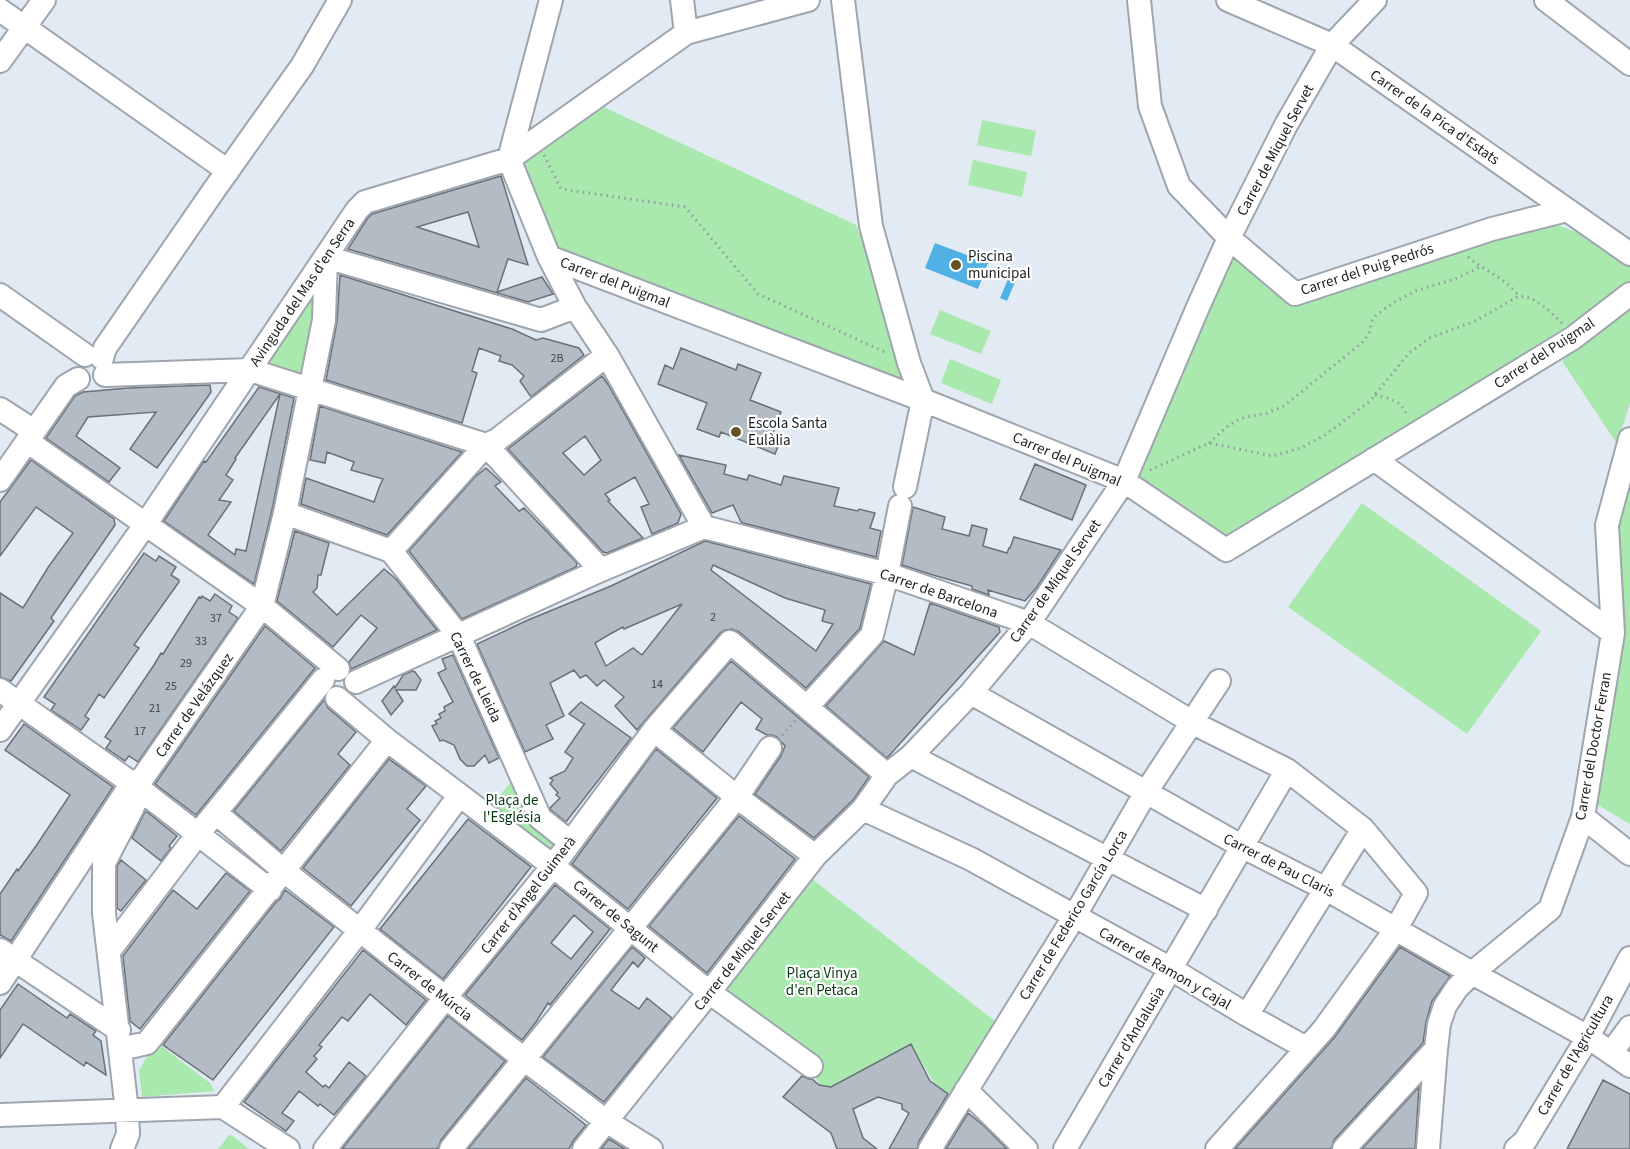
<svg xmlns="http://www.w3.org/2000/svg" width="1630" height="1149" font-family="'Source Sans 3',sans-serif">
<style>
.green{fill:#a9e9ae}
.water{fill:#52b1e4}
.building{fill:#b3bbc4;stroke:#6a7179;stroke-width:1.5;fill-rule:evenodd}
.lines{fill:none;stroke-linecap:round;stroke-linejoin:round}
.minor-casing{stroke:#9ea5ae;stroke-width:26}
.path{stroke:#939aa0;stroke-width:3;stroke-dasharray:1.5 4.5;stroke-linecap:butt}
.minor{stroke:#fff;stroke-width:22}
.poi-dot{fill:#645421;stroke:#fff;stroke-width:2}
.labels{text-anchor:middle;stroke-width:4.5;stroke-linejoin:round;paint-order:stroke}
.number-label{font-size:12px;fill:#41454a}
.street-label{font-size:15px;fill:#1b1e21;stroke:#fff}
.poi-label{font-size:15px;fill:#1b1e21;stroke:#fff;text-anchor:start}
.park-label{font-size:15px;fill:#043910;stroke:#fff}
</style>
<rect width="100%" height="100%" fill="#e2ebf3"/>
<!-- green -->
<path class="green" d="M591 101 856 225 923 400 549 257 509 159Z
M982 120 1036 131 1031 156 977 145Z
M973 160 1027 172 1022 197 968 185Z
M1547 221 1589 237 1630 262V286L1227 544 1141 484 1136 475 1235 255 1290 304Z
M326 257 309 389 250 370Z
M1630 304V403L1617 444 1562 361Z
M940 310 991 331 981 354 930 334Z
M950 359 1001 380 992 404 941 383Z
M1630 477V824L1596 804 1614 524Z
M1362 503 1541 631 1467 734 1288 607Z
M514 778 562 842 549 858 487 811Z
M803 872 1004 1028 952 1097 935 1085 911 1044 831 1087 819 1085 811 1066 711 990Z
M155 1043 160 1045 210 1083 214 1091 142 1097 139 1070Z
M230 1134 249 1149H218Z"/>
<!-- water -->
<path class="water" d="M935 243 988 263 978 289 925 268Z
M1011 272 1018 275 1007 301 1000 298Z"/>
<!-- building -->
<path class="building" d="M501 176 528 265 508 259 497 292 542 277 553 294 528 302 348 249 367 219 372 214ZM468 212 479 247 417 227Z
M340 275 512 329 536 340 543 338 579 348 584 355 531 397 520 381 524 376 512 365 499 361 501 356 479 348 472 371 477 373 462 423 326 380 337 322Z
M681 348 736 370 738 364 761 373 750 400 781 412 773 433 782 436 775 454 721 432 719 437 697 429 707 403 658 384 665 365 673 369Z
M602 376 609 386 681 514 678 523 652 534 641 507 649 504 635 477 605 494 610 500 608 501 643 538 607 553 603 552 508 449ZM585 436 601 460 584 475 563 453Z
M210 385 211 392 209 395 157 468 130 449 156 412 88 417 76 436 120 468 109 482 46 438 75 396 83 392 128 388Z
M259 387 294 398 272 510 254 584 164 521 204 461 206 462ZM280 394 246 551 236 549 235 555 208 535 231 502 219 500 233 480 226 475 236 459 235 458Z
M320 406 462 452 387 535 301 504 306 478 374 502 380 485 383 479 351 470 354 462 327 452 325 463 310 460Z
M679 455 726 465 724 474 747 480 749 475 781 485 784 476 839 488 834 506 858 511 859 509 875 513 870 528 881 531 876 557 743 523 741 522 733 505 712 513Z
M31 460 114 519 115 525 51 618 54 621 11 681 0 677V593L23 608 49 566 73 533 36 507 0 556V502Z
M1035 464 1086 485 1072 520 1020 499Z
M486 468 501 482 495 486 519 511 524 508 577 563 576 567 462 619 409 551 475 477Z
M913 507 945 517 942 529 969 536 972 525 987 529 983 546 1007 553 1009 548H1010L1014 537 1061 550 1037 587 1025 601 988 590 989 595 972 589V586L933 575 902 565Z
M295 531 329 543 321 575H318L317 588 313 592 337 615 384 569 396 579 437 630 351 669 349 662 377 628 361 615 333 647 277 601Z
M705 541 871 584 860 628 806 688 739 632 732 629 725 630 720 633 637 730 615 706 624 697 604 680 597 686 586 675 580 678 574 670 550 683 564 716 546 725 553 739 525 752 477 644 528 620 611 586ZM713 565 785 598 825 610 822 621 833 624 816 651 711 570ZM682 604 642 655 633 648 606 666 595 643 610 634 623 627 624 629Z
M144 553 156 561 159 556 176 567 171 575 179 580V582L134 645 139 648 104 698 99 694 85 716 89 719 81 730 51 710 55 704 44 697Z
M215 594 232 606 229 612 238 618 138 762 129 756 125 761 106 748 111 741 105 737 154 665 161 653 163 654 199 597 201 598 202 596 210 601Z
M930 603 999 627 1000 632 887 758 826 706 884 641 914 655Z
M265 626 315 668 196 815 155 784Z
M453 655 499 758 489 763 485 755 474 766H467L460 759 454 745 443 740 440 741 432 726 437 724 435 721 441 718 439 714 445 711 444 707 453 702 438 673 446 669 442 659Z
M731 661 869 777 853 800 814 838 755 794 781 756 785 746 777 737 772 735H767L756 729 762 719 741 702 703 752 673 728Z
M412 671 415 672 421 680 416 690H396L403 701 391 715 382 701 394 686 395 688 403 675Z
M324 700 328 708 356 732 338 754 350 765 281 851 234 811Z
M581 702 631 738 566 822 551 810 550 808 560 798 556 795 558 793 550 784 553 780 550 778 565 771 573 758 565 752 585 723 584 724 569 714Z
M24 724 113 787 11 941 0 935V894L17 869 18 871 36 846 70 795 5 750Z
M656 749 717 798 628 909 572 864Z
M389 759 426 786 407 809 420 820 351 906 303 868Z
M145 812H147L177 836 169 846 171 848 161 861 132 838Z
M739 816 795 859 707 973 649 926Z
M468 819 531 867 443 979 380 929Z
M121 860 146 880 121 911 117 908V866Z
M226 873 250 891 140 1029 130 1021 123 956 173 890 197 909Z
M555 885 610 929 550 1005 548 1003 536 1022 522 1040 465 995ZM574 915 593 932 571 959 551 943Z
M285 890 334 927 213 1080 163 1045 276 902 280 899Z
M632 947 645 958 638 967 633 962 611 990 639 1009 647 998 672 1018 604 1102 543 1057Z
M1400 947 1450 976 1432 1001 1426 1022 1423 1043 1334 1140 1331 1149H1235L1334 1038Z
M363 950 426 1000 406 1025 370 994 348 1021 342 1017 319 1045 322 1047 314 1056 317 1059 306 1072 323 1087 325 1085 329 1088 349 1062 366 1076 334 1115 320 1104 318 1106 299 1091 282 1113 294 1121 286 1131 244 1102Z
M18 984 67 1018 70 1014 96 1031 93 1035 101 1041 106 1075 86 1062 84 1066 23 1024 0 1058V1010Z
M448 1016 505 1061 441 1140 438 1148 436 1149H342Z
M911 1044 930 1081 948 1094 919 1141 917 1149H889L909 1113 902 1109V1104L878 1097 853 1109 863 1138 877 1149H837L831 1133 783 1097 802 1076 809 1079H812L819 1085 831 1087Z
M526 1078 586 1125 573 1141 569 1149H468Z
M1603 1080 1630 1094V1149H1567Z
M1419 1087 1415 1149H1362Z
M968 1113 983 1125 1007 1149H946Z
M609 1139 625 1149H601Z"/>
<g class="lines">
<!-- minor casing -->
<g class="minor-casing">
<path id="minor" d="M551 0 509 159 549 257 575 307 607 355 704 527 887 574 1029 623 1197 725 1287 770 1363 829 1416 893 1396 929 1324 1029 1217 1149
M682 0 686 33
M843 0 871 226 909 363 923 400
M1139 0 1150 106 1179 186 1229 238 1295 294 1492 229 1567 210
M1228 0 1332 45 1630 254
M1546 0 1630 64
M0 10 228 171
M0 61 44 0
M549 257 923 400 1124 481 1226 550 1573 338 1630 294
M0 295 85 355
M102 358 105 348 214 190 302 66 340 0
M105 375 250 370 486 445 601 570
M0 409 34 431
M27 441 262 606 338 669
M1374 459 1613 633
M0 480 66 386 78 379
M905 487 923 400
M285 513 391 551 459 636 540 818 570 842
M391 551 486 445 497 440 607 355
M356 682 601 570 704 527
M0 690 133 784 270 890
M971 693 1243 847 1326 889 1472 973 1588 1037 1630 1066
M337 698 387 740 553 866 709 992 811 1066
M807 707 872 635 887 574 900 506
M0 730 145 525 357 210 365 202 509 159 686 33 808 0
M654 730 737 797 815 856
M911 756 1206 910
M863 809 971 859 1171 969 1247 1015 1306 1048
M216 813 284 871 524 1059 606 1121 651 1149
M1583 817 1630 854
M0 950 119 1030
M109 951 198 834 323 680
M0 983 126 792 144 776 262 606 285 513 324 320 326 257 541 320 575 307
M1247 1015 1363 829
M121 1049 147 1043 387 740
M1611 1053 1630 1027
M966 1090 1026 1149
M223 1107 360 930 459 796
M223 1107 288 1149
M0 1115 223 1107
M122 1149 128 1134 127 1111 104 913V863L132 809 137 797 135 791
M325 1149 445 998 553 866 654 730 730 642 887 775
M451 1149 737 797 770 748
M584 1149 711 990 815 856 863 809 887 775 911 756 971 693 1029 623 1124 481 1198 307 1229 238 1286 125 1332 45 1375 0
M930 1149 1074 917 1146 792 1219 681
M1065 1149 1287 770
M1344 1149 1436 1049 1439 1024 1445 1006 1457 988 1472 973 1550 909 1583 817 1613 633 1607 525 1630 439
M1428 1149 1436 1049
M1516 1149 1525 1141 1588 1037 1630 958"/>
</g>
<!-- path -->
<path class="path" d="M544 155 561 189 685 207 758 294 887 353
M1468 257C1485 271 1505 278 1519 296
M1375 395C1394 400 1399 399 1408 417
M1209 443 1229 425 1242 418 1267 413 1284 406 1364 341 1369 333 1372 321 1376 315 1393 303 1415 291 1455 279 1480 267
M1150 470 1209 443 1273 456 1301 448 1325 435 1369 402 1409 353 1430 338 1475 321 1519 296 1531 298 1546 308 1562 323
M782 735 796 720"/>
<!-- minor -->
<use href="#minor" class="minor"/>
</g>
<!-- markers -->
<g class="poi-dot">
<circle cx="956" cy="265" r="6"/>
<circle cx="736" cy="432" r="6"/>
</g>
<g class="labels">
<!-- number labels -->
<g class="number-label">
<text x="557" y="362">2B</text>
<text x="713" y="621">2</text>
<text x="216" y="622">37</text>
<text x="201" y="645">33</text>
<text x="186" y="667">29</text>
<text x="657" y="688">14</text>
<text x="171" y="690">25</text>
<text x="155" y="712">21</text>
<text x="140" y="735">17</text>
</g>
<!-- street labels -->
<g class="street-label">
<text transform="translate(1435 117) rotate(35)" y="5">Carrer de la Pica d'Estats</text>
<text transform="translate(1275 150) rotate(-62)" y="5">Carrer de Miquel Servet</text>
<text transform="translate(1367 269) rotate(-18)" y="5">Carrer del Puig Pedrós</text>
<text transform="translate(615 282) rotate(21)" y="5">Carrer del Puigmal</text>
<text transform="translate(302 292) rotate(-56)" y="5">Avinguda del Mas d'en Serra</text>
<text transform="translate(1544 353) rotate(-33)" y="5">Carrer del Puigmal</text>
<text transform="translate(1067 459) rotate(23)" y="5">Carrer del Puigmal</text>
<text transform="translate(1055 581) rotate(-55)" y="5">Carrer de Miquel Servet</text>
<text transform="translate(939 593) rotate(19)" y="5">Carrer de Barcelona</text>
<text transform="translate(476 677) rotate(64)" y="5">Carrer de Lleida</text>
<text transform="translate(194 705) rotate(-55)" y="5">Carrer de Velázquez</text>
<text transform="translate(1593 746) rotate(-80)" y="5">Carrer del Doctor Ferran</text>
<text transform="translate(1279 865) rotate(27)" y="5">Carrer de Pau Claris</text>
<text transform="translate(528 895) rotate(-52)" y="5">Carrer d'Àngel Guimerà</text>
<text transform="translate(1073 915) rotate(-59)" y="5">Carrer de Federico García Lorca</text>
<text transform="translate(616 916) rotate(39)" y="5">Carrer de Sagunt</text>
<text transform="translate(742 951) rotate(-52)" y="5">Carrer de Miquel Servet</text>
<text transform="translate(1165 968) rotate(30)" y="5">Carrer de Ramon y Cajal</text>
<text transform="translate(430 986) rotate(38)" y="5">Carrer de Múrcia</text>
<text transform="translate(1131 1037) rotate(-59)" y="5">Carrer d'Andalusia</text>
<text transform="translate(1575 1055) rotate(-60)" y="5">Carrer de l'Agricultura</text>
</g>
<!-- poi labels -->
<g class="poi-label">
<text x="968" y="261">Piscina<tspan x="968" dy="17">municipal</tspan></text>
<text x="748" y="428">Escola Santa<tspan x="748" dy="17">Eulàlia</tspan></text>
</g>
<!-- park labels -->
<g class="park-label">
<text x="512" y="805">Plaça de<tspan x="512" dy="17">l'Església</tspan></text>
<text x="822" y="978">Plaça Vinya<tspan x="822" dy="17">d'en Petaca</tspan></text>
</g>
</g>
</svg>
